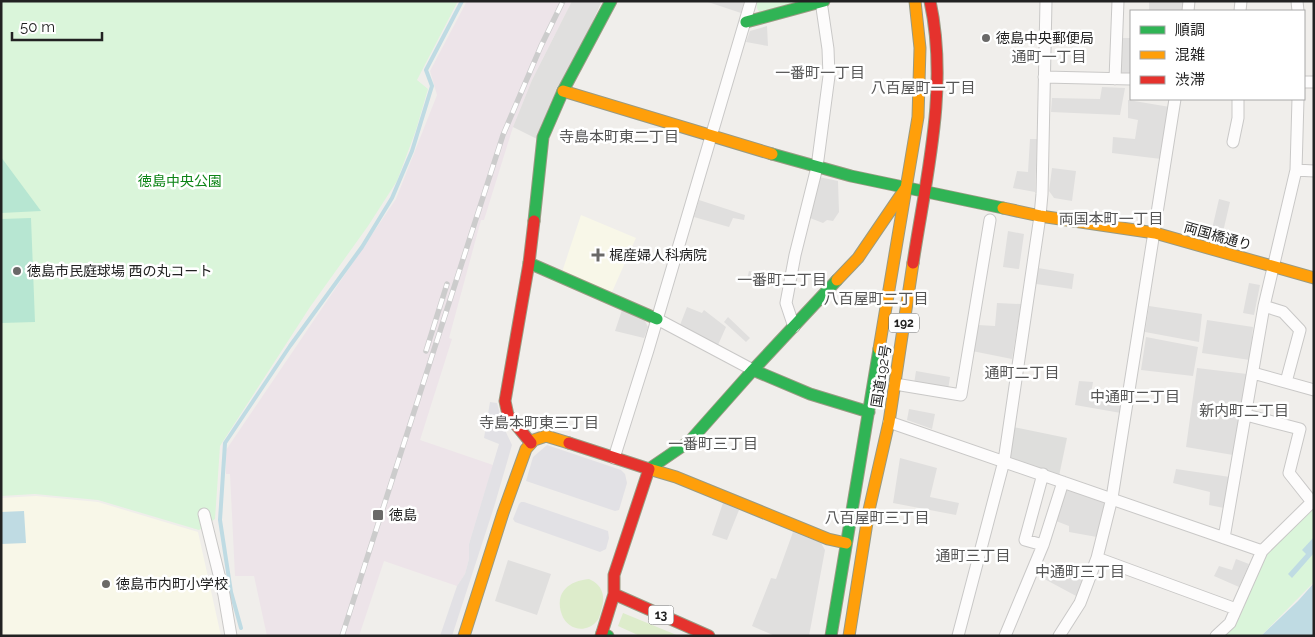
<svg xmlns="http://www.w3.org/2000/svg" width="1315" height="637" font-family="Raleway,'Noto Sans JP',sans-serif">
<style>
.industrial{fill:#ede4e9}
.education{fill:#f8f7e8}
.religious{fill:#dededc}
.grass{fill:#ddeccb}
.park{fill:#daf5da}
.pitch{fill:#b7e6d2}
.parking{fill:#e0dfde}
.plaza{fill:#e2e1e5}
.water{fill:#bfdbe3}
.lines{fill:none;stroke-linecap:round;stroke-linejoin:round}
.stream{stroke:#bfdbe3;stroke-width:4}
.street-casing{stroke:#c9c8c7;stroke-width:13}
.fast-casing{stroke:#999a82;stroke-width:13}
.slow-casing{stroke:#999a82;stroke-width:13}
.jam-casing{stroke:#999a82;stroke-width:13}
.street{stroke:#fdfcfc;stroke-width:11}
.fast{stroke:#30b455;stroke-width:11}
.slow{stroke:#ff9f0a;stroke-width:11}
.jam{stroke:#e5322d;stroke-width:11}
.rail-casing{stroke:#ccc;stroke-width:5.5}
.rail{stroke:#fff;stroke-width:4;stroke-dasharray:11;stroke-linecap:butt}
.poi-dot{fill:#6a6968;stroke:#fff;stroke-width:2}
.labels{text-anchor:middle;stroke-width:5;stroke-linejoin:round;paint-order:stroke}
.shield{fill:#fff;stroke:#646464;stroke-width:1}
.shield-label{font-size:12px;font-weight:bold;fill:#222}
.poi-label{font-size:14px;fill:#222;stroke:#fff;text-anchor:start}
.park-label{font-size:14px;fill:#0c8416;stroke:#fff}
.street-label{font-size:14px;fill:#222;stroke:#fff}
.neighbourhood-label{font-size:15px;fill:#555;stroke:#fff}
</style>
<rect width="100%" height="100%" fill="#f0eeeb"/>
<!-- industrial -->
<path class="industrial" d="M467 1H572L532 80 513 127 484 220H481L449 338 452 339 420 440 493 465 469 544V559L465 574 457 586 384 561 359 636H267L254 576H235L230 474H226V450L396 199 437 95 430 71Z"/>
<!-- education -->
<path class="education" d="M581 215 636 238 612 292 562 272Z
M36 496 98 502 198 532 221 636H1V498Z"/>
<!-- religious -->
<path class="religious" d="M1013 427 1067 438 1059 476 1010 458Z"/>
<!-- grass -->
<path class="grass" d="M589 579C603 585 606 597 601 611 600 614 599 620 596 622 585 634 567 629 562 615 554 592 569 581 589 579Z
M623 613 679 636H640L618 626Z"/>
<!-- park -->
<path class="park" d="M1 1H458L417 80 428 89 416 130 397 181 368 226 310 307 220 446 215 519 199 530 98 500 35 494 1 496Z
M757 1H801L759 12 757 8Z
M1314 508V582L1261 636H1221L1236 624 1243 609 1265 555Z"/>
<!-- pitch -->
<path class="pitch" d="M1 157 41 211 1 213Z
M31 218 35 322 1 323V219Z"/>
<!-- parking -->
<path class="parking" d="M572 1H598L601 3 539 140 513 127 532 80Z
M705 1H744L741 13Z
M1149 1H1185L1184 11H1149Z
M767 26 768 46 746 42 750 31Z
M1121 38H1131V75L1120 74Z
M1102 87 1125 88 1120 115 1051 112 1052 98 1100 99Z
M1128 100 1170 107 1161 159 1112 153 1113 137 1135 139 1138 120 1128 118Z
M1030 139H1037L1035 192 1013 188 1017 171 1028 172Z
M1052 168 1076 171 1072 201 1054 198 1049 191Z
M819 177 838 181 839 212 833 221 827 220 823 223 810 218Z
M1219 199 1230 202 1223 232 1212 229Z
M699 200 745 215 744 220 733 218 729 227 694 217Z
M1008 231 1024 234 1019 269 1003 267Z
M1038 268 1074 274 1072 289 1036 284Z
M749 271 777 277 775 286 747 279Z
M1249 283 1260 285 1254 315 1243 313Z
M997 303 1021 304 1012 359 972 351 978 325 995 326Z
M1149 306 1202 314 1199 342 1145 332Z
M687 307 702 313 704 310 726 327 718 345 680 325Z
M622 310 644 319 648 327 644 338 615 331Z
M728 317 750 338 746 342 724 322Z
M1207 320 1253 327 1250 360 1202 353Z
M1146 337 1198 347 1193 376 1141 370Z
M1197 368 1247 374 1233 455 1186 447Z
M916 371 950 377 948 390 914 384Z
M1079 381 1093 382 1091 393 1124 397 1121 413 1075 405Z
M909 409 935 414 932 429 907 420Z
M900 458 937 468 930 497 959 503 956 515 893 503Z
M1176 469 1230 477 1224 508 1209 505 1210 492 1173 483Z
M1065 486 1107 501 1097 537 1069 532V526L1056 521Z
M723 503 739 510 727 540 712 535Z
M793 532 821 543 825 550 809 636H775L752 626 771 578 776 579Z
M1236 559 1249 564 1239 587 1214 576 1219 566 1232 570Z
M508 560 551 574 537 615 495 601Z
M1041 564 1085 581 1078 597 1037 575Z"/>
<!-- plaza -->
<path class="plaza" d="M490 402 497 403 504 428 512 445 494 507 452 636H440L457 586 465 574 469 559V544L499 444 484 438Z
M547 445 621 470 625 474 627 483 619 510 615 511 526 481 533 457Z
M521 502H524L608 531 609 538 606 549 600 552 515 522 513 519 519 504Z"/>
<!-- water -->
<path class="water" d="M24 511 26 543 1 544V512Z
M1314 537V553L1292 578 1288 574 1306 554 1302 550Z
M1314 583V636H1261L1298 601Z"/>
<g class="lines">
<!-- stream -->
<path class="stream" d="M241 628 231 592 220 520 225 443 290 346 362 247 392 198 412 151 432 86 426 70 462 1"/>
<!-- street casing -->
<g class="street-casing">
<path id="street" d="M1297 1 1298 11
M1188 11 1189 1
M1240 11 1241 1
M1044 77 1131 79
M1115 79 1118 1
M1304 82H1314
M1233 142 1238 118V99
M1296 170 1314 171
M1264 306 1283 312 1300 330 1286 382
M657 319 753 370
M794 327 786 303 795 255 817 167 829 76 828 49 821 1
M1253 373 1314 390
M895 384 961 395 990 220
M1246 415 1300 429 1289 473 1312 502
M889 422 1262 551
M614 458 648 350 751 1
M1043 474 1025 540 1043 545
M204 514 224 595 231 636
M1224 538 1264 306 1296 170 1298 99
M1097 558 1236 609
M958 636 1004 461 1040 216 1042 194 1046 1
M1005 636 1043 545 1063 482
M1059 636 1080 603 1097 558 1112 498 1175 99
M1216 636 1230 623 1262 551 1314 500"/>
</g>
<!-- fast casing -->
<g class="fast-casing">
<path id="fast" d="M746 22 824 1
M772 154 851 176 1003 208
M534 221 543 137 563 91 611 1
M529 263 657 319
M753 370 810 394 869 412
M649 469 690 441 753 370 837 280
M602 633 608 636
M831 636 879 349"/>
</g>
<!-- slow casing -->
<g class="slow-casing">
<path id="slow" d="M563 91 772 154
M1003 208 1040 216 1155 233 1314 278
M837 280 858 258 905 189
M879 349 918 117 920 48 915 1
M649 469 676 477 828 539 846 543
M464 636 503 513 526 449 534 440 546 436 569 443
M849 636 869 510 889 422 913 263"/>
</g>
<!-- jam casing -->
<g class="jam-casing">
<path id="jam" d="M913 263C926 177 949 88 930 1
M531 443 508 415 505 401 529 263 534 221
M569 443 649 469 614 575V594L601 636
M614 594 709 636"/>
</g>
<!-- street -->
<use href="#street" class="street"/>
<!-- fast -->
<use href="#fast" class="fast"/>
<!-- slow -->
<use href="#slow" class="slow"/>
<!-- jam -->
<use href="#jam" class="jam"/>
<!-- rail casing -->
<g class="rail-casing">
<path id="rail" d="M426 351 447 284
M342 636 503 135 541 46 563 1"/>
</g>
<!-- rail -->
<use href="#rail" class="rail"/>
</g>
<!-- markers -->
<g class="poi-dot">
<circle cx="986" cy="38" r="5"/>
<path d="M595.5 247.5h5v5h5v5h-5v5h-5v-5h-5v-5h5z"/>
<circle cx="17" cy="271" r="5"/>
<rect x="372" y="509" width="12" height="12" rx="2.5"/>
<circle cx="106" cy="584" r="5"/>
</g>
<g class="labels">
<!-- shield labels -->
<g class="shield">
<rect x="889" y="313.5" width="30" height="19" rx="4"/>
<rect x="648.5" y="605.5" width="25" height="19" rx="4"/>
</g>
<g class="shield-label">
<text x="904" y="327">192</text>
<text x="661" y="619">13</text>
</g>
<!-- poi labels -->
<g class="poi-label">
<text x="996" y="43">徳島中央郵便局</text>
<text x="609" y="260">梶産婦人科病院</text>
<text x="27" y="276">徳島市民庭球場 西の丸コート</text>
<text x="389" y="520">徳島</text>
<text x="116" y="589">徳島市内町小学校</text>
</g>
<!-- park labels -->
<g class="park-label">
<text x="180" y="186">徳島中央公園</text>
</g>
<!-- street labels -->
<g class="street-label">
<text transform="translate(1218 236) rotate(16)" y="5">両国橋通り</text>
<text transform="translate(881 376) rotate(-81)" y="5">国道192号</text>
</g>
<!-- neighbourhood labels -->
<g class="neighbourhood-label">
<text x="1049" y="62">通町一丁目</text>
<text x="820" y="78">一番町一丁目</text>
<text x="923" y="93">八百屋町一丁目</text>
<text x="619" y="142">寺島本町東二丁目</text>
<text x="1111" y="224">両国本町一丁目</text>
<text x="782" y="285">一番町二丁目</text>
<text x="876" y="304">八百屋町二丁目</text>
<text x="1022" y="378">通町二丁目</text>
<text x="1135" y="402">中通町二丁目</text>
<text x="1244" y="416">新内町二丁目</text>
<text x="539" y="428">寺島本町東三丁目</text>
<text x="713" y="449">一番町三丁目</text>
<text x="877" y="523">八百屋町三丁目</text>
<text x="973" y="561">通町三丁目</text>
<text x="1080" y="577">中通町三丁目</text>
</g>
</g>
<!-- border -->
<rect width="1315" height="637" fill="none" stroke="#222222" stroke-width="5"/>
<!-- legend -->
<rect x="1130" y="10" width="175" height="90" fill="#ffffff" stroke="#a7a7a7"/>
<rect x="1140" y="26" width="25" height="8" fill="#30b455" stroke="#a7a7a7"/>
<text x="1175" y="35" font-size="15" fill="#222222">順調</text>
<rect x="1140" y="51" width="25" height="8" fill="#ff9f0a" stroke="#a7a7a7"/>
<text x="1175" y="60" font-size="15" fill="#222222">混雑</text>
<rect x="1140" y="76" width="25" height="8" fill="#e5322d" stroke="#a7a7a7"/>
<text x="1175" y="85" font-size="15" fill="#222222">渋滞</text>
<!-- scale -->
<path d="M12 32v8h90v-8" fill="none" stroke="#222222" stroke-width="2.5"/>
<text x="20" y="32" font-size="15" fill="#222222" stroke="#ffffff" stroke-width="4" paint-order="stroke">50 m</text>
</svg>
